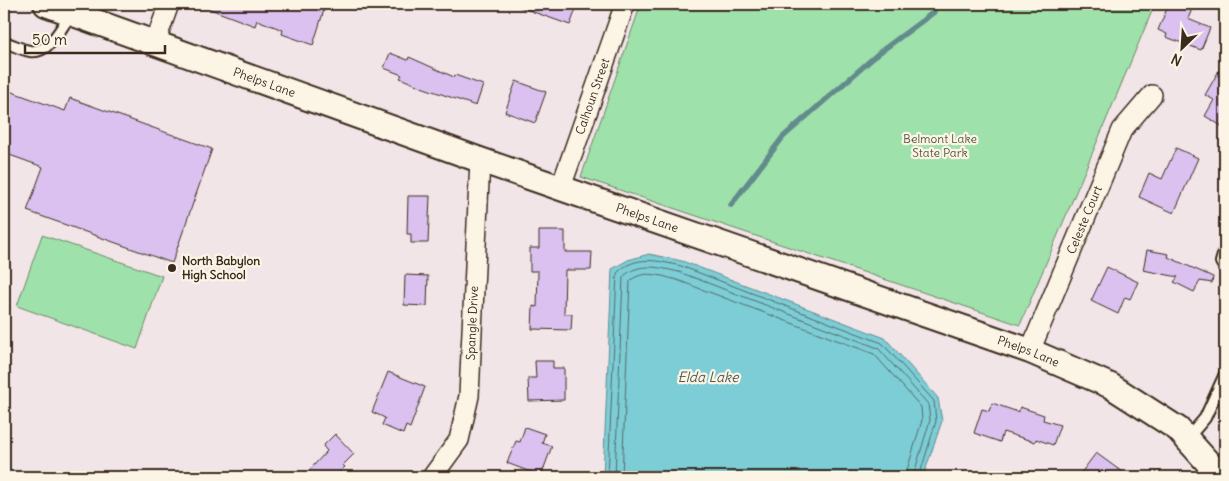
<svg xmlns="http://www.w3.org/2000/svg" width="1229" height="481" font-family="Delius,sans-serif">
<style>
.green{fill:#9fe1ab;stroke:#6d8664}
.water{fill:#7ccdd6;stroke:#628c8c}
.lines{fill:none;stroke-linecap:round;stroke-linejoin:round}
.shore{stroke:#556b68;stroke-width:1}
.stream{stroke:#628c8c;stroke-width:5.5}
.building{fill:#dbc1f0;stroke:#3b2a1e}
.service-casing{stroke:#3b2a1e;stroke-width:14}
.minor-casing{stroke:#3b2a1e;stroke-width:22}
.tertiary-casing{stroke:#3b2a1e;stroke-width:28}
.service{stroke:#fcf5e5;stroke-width:10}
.minor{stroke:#fcf5e5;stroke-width:19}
.tertiary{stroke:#fcf5e5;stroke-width:24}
.poi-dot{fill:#3b2a1e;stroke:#fcf5e5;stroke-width:2}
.labels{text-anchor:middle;stroke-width:4.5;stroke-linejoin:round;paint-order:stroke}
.street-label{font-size:12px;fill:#3b2a1e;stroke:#fcf5e5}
.park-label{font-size:12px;fill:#545841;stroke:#fcf5e5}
.poi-label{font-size:12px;font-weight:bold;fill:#3b2a1e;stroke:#fcf5e5;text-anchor:start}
.water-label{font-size:14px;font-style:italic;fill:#4e5b55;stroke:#fcf5e5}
</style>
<rect width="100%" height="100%" fill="#f2e5e8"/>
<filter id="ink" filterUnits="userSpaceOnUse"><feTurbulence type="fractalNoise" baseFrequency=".02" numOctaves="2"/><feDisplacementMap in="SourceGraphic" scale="10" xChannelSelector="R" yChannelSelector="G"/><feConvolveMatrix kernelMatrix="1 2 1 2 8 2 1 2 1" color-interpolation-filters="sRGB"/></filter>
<g filter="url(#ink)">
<!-- green -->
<path class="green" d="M641 4H1155L1020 325 581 177Z
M42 235 162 276 137 349 17 306Z"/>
<!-- water -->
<path class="water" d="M649 254 682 261 885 338 938 398 942 421 923 477H603L612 269 628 260Z"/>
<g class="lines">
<!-- shore -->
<path class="shore" d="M608 477 617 273C636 254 658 261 681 266L882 343 934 401 936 421 919 477
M615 477 623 277C639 261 660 268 679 272L878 348 928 404 930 420 913 477
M622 477 630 281C643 269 662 276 677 280L874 354 921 407 922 420 905 477"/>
<!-- stream -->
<path class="stream" d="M731 205 783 137 880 52 934 12 933 4"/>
</g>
<!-- building -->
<path class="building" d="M202 4H317L316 7 324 10 313 45 282 34 283 30 257 20 255 26 202 6Z
M517 4H578L570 25 517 6Z
M1169 4H1194L1188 19 1210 28 1201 50 1166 37 1167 34 1158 30Z
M390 53 408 60 409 57 454 77 455 75 483 85 476 106 424 88 400 78 402 75 384 68Z
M1225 60V128L1205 116 1214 100 1205 95Z
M516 81 546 92 535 123 505 112Z
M4 89 65 111 70 98 212 149 172 263 27 211 43 167 4 153Z
M1176 148 1198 158 1174 213 1139 197 1149 173 1162 179Z
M408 196H430L428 243H411V234H407Z
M539 231H565V252H592L591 270H565L564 314H572L571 330 532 329 533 306 537 307 538 271H530V248H539Z
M1147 250 1169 254 1168 257 1213 277 1212 283 1200 281 1194 292 1174 282 1178 277 1143 270Z
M1107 267 1138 282 1130 299 1125 297 1118 314 1091 301Z
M405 275 428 276 427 306 404 305Z
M535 361H553V368H564V400L529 401 528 378H536Z
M388 372 425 387 410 428 406 426 403 434 382 425 385 418 372 412Z
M992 403 1018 412 1020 407 1044 415 1043 420 1060 425 1053 445 1036 439 1035 442 1003 432 1000 442 974 433 982 409 989 411Z
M525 427 545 434 542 443 552 446 541 476 507 463 516 441 520 442Z
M335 434 354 454 343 465 345 467 334 477H303L327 451 323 446Z
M1096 453 1129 477H1078Z"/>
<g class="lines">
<!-- service casing -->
<g class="service-casing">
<path id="service" d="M4 42C12 44 21 50 30 51 50 54 61 27 71 14
M1225 248 1221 262 1225 269
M1187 439 1205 418 1225 374"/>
</g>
<!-- minor casing -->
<g class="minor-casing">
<g id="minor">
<path d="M155 43 169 4"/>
<path id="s1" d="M561 187 625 4"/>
<path id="s2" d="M1030 351 1122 130 1152 95"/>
<path id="s3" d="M432 477 459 440 469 396 480 160"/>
</g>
</g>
<!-- tertiary casing -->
<g class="tertiary-casing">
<g id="tertiary">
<path id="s4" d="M46 4 480 160 1030 351 1111 386 1178 429 1221 477"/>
</g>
</g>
<!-- service -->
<use href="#service" class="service"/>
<!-- minor -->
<use href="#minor" class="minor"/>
<!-- tertiary -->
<use href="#tertiary" class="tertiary"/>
</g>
</g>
<!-- markers -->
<circle class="poi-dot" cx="172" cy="268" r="5"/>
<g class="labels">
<!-- street labels -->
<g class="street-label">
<text dy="4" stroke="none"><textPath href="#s4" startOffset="232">Phelps Lane</textPath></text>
<text dy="4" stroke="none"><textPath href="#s1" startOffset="96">Calhoun Street</textPath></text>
<text dy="4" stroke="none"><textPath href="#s4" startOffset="638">Phelps Lane</textPath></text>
<text dy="4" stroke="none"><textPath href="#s2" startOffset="142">Celeste Court</textPath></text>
<text dy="4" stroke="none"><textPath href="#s3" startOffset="164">Spangle Drive</textPath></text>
<text dy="4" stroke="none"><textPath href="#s4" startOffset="1042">Phelps Lane</textPath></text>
</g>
<!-- park labels -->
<g class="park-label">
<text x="940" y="143">Belmont Lake<tspan x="940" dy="14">State Park</tspan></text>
</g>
<!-- poi labels -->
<g class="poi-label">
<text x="182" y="265">North Babylon<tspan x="182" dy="14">High School</tspan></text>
</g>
<!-- water labels -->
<g class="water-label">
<text x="708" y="382">Elda Lake</text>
</g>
</g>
<!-- margin -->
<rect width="1229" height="481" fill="none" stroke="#fcf5e5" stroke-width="20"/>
<rect x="10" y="10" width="1209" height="461" fill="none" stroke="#3b2a1e" stroke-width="2" filter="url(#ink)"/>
<!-- north arrow -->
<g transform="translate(1182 48) rotate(205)" stroke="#fcf5e5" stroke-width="4" paint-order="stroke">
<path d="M0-4L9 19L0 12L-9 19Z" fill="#3b2a1e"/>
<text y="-8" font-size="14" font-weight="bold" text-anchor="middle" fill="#3b2a1e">N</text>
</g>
<!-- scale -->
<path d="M25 45v8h140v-8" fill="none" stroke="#3b2a1e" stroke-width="2.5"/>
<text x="32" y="45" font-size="15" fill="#3b2a1e" stroke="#fcf5e5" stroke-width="4" paint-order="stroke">50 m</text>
</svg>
